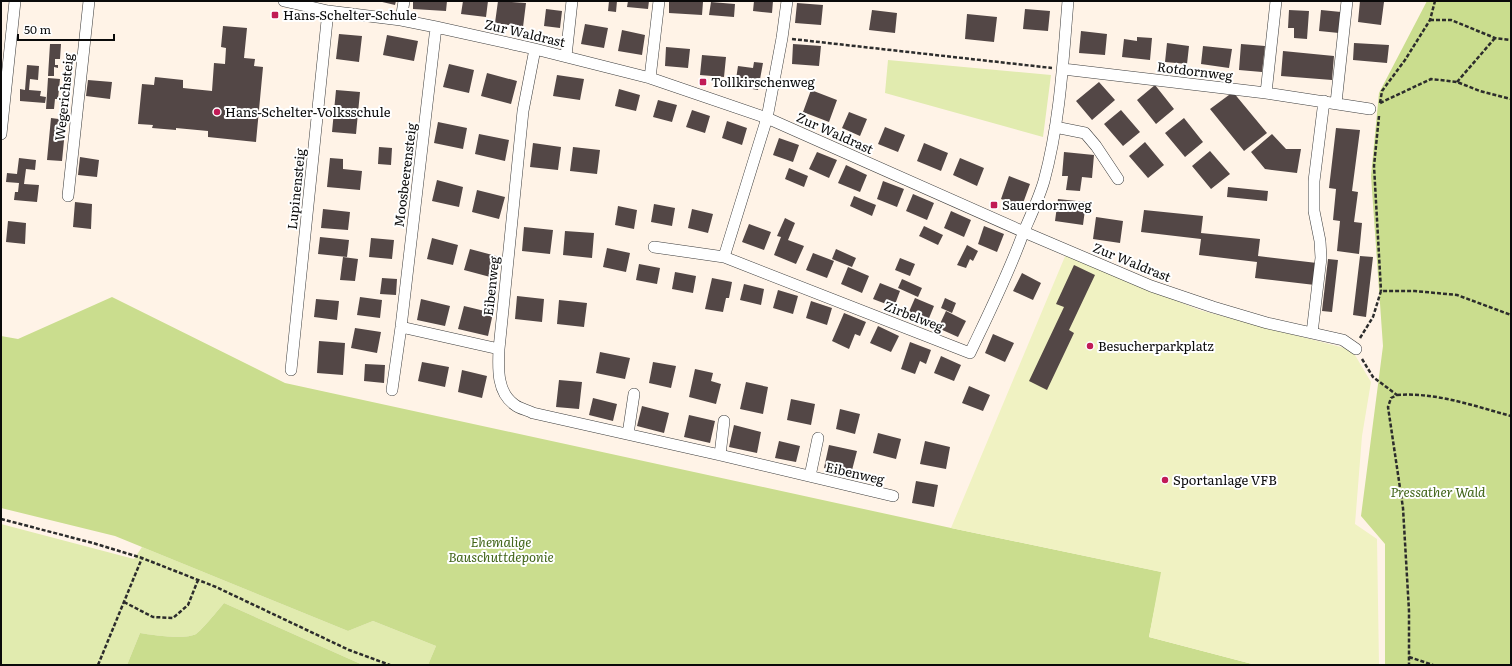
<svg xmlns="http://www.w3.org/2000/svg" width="1512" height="666" font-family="Literata,serif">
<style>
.green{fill:#e1ebaf}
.forest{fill:#cadd8e}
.pitch{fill:#f0f2c2}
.building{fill:#534746}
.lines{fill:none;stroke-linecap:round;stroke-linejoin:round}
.minor-casing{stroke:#3d3d3d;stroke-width:12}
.path{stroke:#2c2c2c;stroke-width:2.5;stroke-dasharray:4 2;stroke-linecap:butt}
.minor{stroke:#fff;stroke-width:11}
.poi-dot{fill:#c11b57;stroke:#fff;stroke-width:1.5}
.labels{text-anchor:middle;stroke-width:4;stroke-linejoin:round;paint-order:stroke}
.poi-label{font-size:13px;fill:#0a0a0a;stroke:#fff;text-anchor:start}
.street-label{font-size:13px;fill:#0a0a0a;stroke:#fff}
.park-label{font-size:13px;font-style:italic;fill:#406418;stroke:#fff}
</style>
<rect width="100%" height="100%" fill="#fff3e7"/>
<!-- green -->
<path class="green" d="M888 60 1051 75 1043 137 885 93Z
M1 524 134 559 142 547 348 631 373 621 436 646 428 665H363L224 603C219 609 202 630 196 634 185 640 153 635 140 633L127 665H1Z"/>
<!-- forest -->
<path class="forest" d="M1427 1H1511V665H1385V544L1361 516 1383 346 1371 176 1379 93Z
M112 297 285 383 951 528 1162 572 1149 637 1256 665H428L436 646 373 621 348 631 115 536 1 508V336L18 339Z
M224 603 363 665H127L140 633C153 635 185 640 196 634 202 630 219 609 224 603Z"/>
<!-- pitch -->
<path class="pitch" d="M1066 254 1199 310 1352 350 1371 382 1362 436 1355 524 1377 539 1379 665H1256L1149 637 1161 572 951 528Z"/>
<!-- building -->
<path class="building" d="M378 1H396L395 5Z
M413 1H447L446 11 413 9Z
M463 1H488L486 17 461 14Z
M498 1 526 3 523 27 495 23Z
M609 1H617L616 12 608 11Z
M628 1H649L648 9 627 7Z
M669 1 703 2 702 15 669 13Z
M754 1H773L772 13 753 11Z
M1360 1 1384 2 1381 25 1358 22Z
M711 2 735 4 734 17 709 15Z
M797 3 823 5 821 25 795 23Z
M546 9 562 11 560 28 544 26Z
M1025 9 1050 11 1048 31 1023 29Z
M872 10 897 13 895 33 869 30Z
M1289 10 1309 11 1307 39 1294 38V28H1288Z
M1321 10 1341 12 1339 33 1319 31Z
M967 14 997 17 994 42 965 39Z
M585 24 608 28 604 48 581 44Z
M223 26 247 28 244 58 255 59 254 66 263 67 256 142 208 137V131L176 128V130L152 128 153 125 138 124 142 84 154 85 155 77 183 80V88L212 91 214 63 225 64 226 48 221 47Z
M622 30 645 35 642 55 618 51Z
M1081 31 1107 34 1105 55 1079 53Z
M339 34 362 36 359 62 336 59Z
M387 35 418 41 414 61 383 55Z
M1137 37 1152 38 1150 60 1122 57 1124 39 1137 41Z
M1167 43 1189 46 1187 64 1165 62Z
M1354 43 1389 45 1387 63 1353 60Z
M50 44H61L60 59H55V65H58V68L54 67V76H48Z
M793 44 821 46 819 66 792 64Z
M1241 44 1265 46 1262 72 1239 70Z
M1203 46 1232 49 1229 68 1201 64Z
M666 47 690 49 688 68 665 66Z
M1283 51 1334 56 1332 80 1281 76Z
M702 55 726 57 724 77 700 75Z
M754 62 763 63 758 90 735 86 738 66 753 68Z
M449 64 474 70 469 93 443 87Z
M27 65 39 66 38 80 30 79 29 90 41 91 40 96 46 97 45 103 20 101V89L25 90Z
M487 73 517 81 511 104 481 96Z
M557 75 584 79 580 100 553 96Z
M48 78 60 79 58 99H55L54 109H46Z
M88 80 112 82 110 99 86 96Z
M1099 82 1115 100 1092 120 1076 101Z
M1155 85 1174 109 1156 124 1137 100Z
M619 89 640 95 636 111 615 106Z
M336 90 360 92 356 134 332 132Z
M811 90 837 100 829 122 803 112Z
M1233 92 1267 133 1244 151 1210 109Z
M658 100 677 105 672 122 653 117Z
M692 110 710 116 705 133 686 127Z
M1121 110 1140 132 1123 146 1104 124Z
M849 112 867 119 860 136 842 128Z
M51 118 66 120 62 161 47 160Z
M1184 118 1203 142 1185 157 1165 133Z
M727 121 747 128 742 145 722 138Z
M438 122 467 128 463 149 434 143Z
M885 127 905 135 898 152 878 144Z
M1336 128 1360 130 1352 191 1358 192 1354 222 1362 223 1359 254 1337 251 1340 221 1333 220 1336 189 1329 188Z
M479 134 509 140 505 161 475 154Z
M1272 134 1286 149H1301L1297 173 1265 169 1251 152Z
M779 138 799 145 793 162 773 155Z
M1145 142 1164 165 1148 178 1129 156Z
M533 143 561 147 558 170 530 167Z
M924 143 948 153 941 171 917 161Z
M379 147 392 148 391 165 378 164Z
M573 147 600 150 597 174 570 171Z
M1210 151 1230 174 1211 189 1192 166Z
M817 152 837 160 829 178 809 169Z
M1064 152 1094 155 1092 178 1082 177 1080 191 1066 190 1068 176H1062Z
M80 157 99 160 97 177 78 175Z
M19 158 36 160 35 170 26 169 24 184 39 185 37 202 14 200 15 192H18L19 183 6 182 7 173 17 174Z
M330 158 343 159V169L362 171 360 190 327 187Z
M960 158 984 168 977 186 953 175Z
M846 165 867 175 860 192 838 183Z
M789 168 808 176 804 187 785 179Z
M1009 176 1030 184 1022 206 1001 199Z
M437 180 463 187 459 207 432 201Z
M883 181 904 189 897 207 877 199Z
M1228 187 1268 191 1267 201 1227 197Z
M477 190 505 197 499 219 472 212Z
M913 194 934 203 927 220 906 211Z
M854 196 876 205 872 216 850 206Z
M1058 199 1086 202 1083 225 1055 221Z
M75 202 92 204 91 229 73 227Z
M654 204 675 208 672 226 651 222Z
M618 206 637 210 634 229 615 225Z
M323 209 350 212 348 230 321 228Z
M692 209 713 214 708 233 688 228Z
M1144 210 1203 216 1201 233 1260 239 1258 256 1317 263 1315 285 1255 278 1257 262 1199 255 1201 239 1141 232Z
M951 211 971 220 964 237 944 228Z
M1096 217 1123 221 1120 243 1093 239Z
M785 218 795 223 788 240 804 246 796 264 774 255 781 237 777 236Z
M8 221 26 223 25 244 6 242Z
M749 224 771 232 764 250 742 242Z
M924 226 943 235 938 245 919 236Z
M984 226 1004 234 997 252 978 244Z
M524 227 553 230 550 254 522 251Z
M565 231 594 233 592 258 563 255Z
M320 237 349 240 347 257 318 254Z
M371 238 394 240 392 259 369 257Z
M432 238 458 245 453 265 427 259Z
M967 245 978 251 973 261 970 259 966 268 957 265Z
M607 248 630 253 626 272 603 267Z
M470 249 500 257 494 278 464 270Z
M836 249 856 258 852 267 832 259Z
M813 253 834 261 827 278 806 270Z
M1360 256 1373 257 1366 317 1353 315Z
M343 257 358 259 355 281 340 280Z
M900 258 915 264 910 276 895 270Z
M1328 259 1338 260 1332 312 1322 311Z
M639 264 660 268 657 284 636 280Z
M1074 265 1095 275 1069 330 1074 333 1047 390 1029 381 1064 307 1056 304Z
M848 267 869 276 862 293 841 284Z
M675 272 696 276 693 293 672 289Z
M1022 273 1041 283 1033 300 1013 291Z
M382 278 397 279 396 295 380 294Z
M712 278 732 282 729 298H726L723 312 705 309Z
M902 279 922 288 918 297 898 288Z
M880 283 900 291 894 307 873 299Z
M744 284 764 289 761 305 740 300Z
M778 290 798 296 793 314 773 308Z
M517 296 544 299 542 322 515 319Z
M360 297 382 300 380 318 357 315Z
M915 298 934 306 927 323 908 314Z
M945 298 956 303 952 313 941 308Z
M316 299 339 301 337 320 314 317Z
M421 299 450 306 445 326 417 320Z
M559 300 587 303 584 327 557 324Z
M811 301 832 308 827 325 806 318Z
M464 306 493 313 488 336 458 329Z
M946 311 966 321 958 337 938 328Z
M844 313 866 322 860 336 855 334 849 349 832 341Z
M878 326 899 336 891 352 870 343Z
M355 328 381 332 377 353 351 348Z
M993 334 1014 343 1005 362 985 353Z
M319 341 345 343 343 375 317 373Z
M910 342 931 350 926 364 920 361 915 374 901 369Z
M600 352 630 358 625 379 596 373Z
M941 356 961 365 954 381 934 373Z
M422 362 449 367 445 387 418 381Z
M653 362 676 366 671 388 649 383Z
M365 364 385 365 384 383 364 381Z
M695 369 713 373 711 381 721 384 716 404 689 397Z
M462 370 487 376 482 398 458 392Z
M559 380 582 382 579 409 556 407Z
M746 382 768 387 763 414 740 409Z
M969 386 990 395 983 411 962 403Z
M593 398 617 404 613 421 589 415Z
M791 399 815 404 811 425 787 420Z
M642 406 669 413 664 433 637 426Z
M840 409 860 414 855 434 836 429Z
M689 415 715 421 710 443 684 437Z
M734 425 761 432 757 453 729 447Z
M878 433 901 439 896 459 873 453Z
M779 441 800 446 796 462 775 458Z
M925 441 950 447 946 469 920 464Z
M829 445 857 451 851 474 824 468Z
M916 481 938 485 934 507 912 503Z"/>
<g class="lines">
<!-- minor casing -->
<g class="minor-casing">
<path id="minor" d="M284 1 328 11 401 20 436 27 535 49 650 78 767 118 1024 232 1151 286 1213 307 1267 323 1343 340 1356 349
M787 1 782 38 767 118 724 257 970 353C989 313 1009 273 1024 231 1031 215 1039 198 1044 181 1060 122 1063 61 1068 1
M401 20 404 1
M535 49 523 111 499 349C498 369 497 393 515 405 520 409 528 410 533 413L720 455 893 496
M566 56 572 1
M1063 69 1266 93 1370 109
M650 78 659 1
M1266 93 1276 1
M1336 103 1347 1
M1055 127 1085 133 1096 146 1118 179
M1 134 15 1
M68 196 89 1
M654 247 724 257
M401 327 499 349
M1312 333 1321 258 1320 241 1314 211V181L1324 101
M291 370 328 11
M392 390 401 327 436 27
M628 434 634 394
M720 455 724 421
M810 476 818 438"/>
</g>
<!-- path -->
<path class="path" d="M1430 20H1451L1495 38 1511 40
M792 39 1052 68
M1457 82 1495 38
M1380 103 1382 91 1405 60 1430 20 1435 1
M1380 103 1431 79 1457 82 1480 91 1511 99
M1379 116 1374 166 1381 291
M1360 338 1373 317 1381 291H1415L1457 295 1511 315
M1362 359 1373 377 1397 395 1391 398 1388 407 1403 508 1409 611V665
M1397 395C1436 392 1474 406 1511 416
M1 519 93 543 142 558 216 587 349 650 390 665
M124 602 153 617 173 618 188 605 198 580
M1409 657 1433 665
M98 665 142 558"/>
<!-- minor -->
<use href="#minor" class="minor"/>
</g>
<!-- markers -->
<g class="poi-dot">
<rect x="271" y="11" width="8" height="8" rx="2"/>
<rect x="699" y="78" width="8" height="8" rx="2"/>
<circle cx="217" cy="112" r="4"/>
<rect x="990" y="201" width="8" height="8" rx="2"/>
<circle cx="1090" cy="346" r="4"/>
<circle cx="1165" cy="480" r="4"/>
</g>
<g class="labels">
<!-- poi labels -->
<g class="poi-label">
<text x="283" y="20">Hans-Schelter-Schule</text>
<text x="711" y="87">Tollkirschenweg</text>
<text x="225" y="117">Hans-Schelter-Volksschule</text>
<text x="1002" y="210">Sauerdornweg</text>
<text x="1098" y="351">Besucherparkplatz</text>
<text x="1173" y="485">Sportanlage VFB</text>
</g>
<!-- street labels -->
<g class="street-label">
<text transform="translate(525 33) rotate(13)" y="5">Zur Waldrast</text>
<text transform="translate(1195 71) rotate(7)" y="5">Rotdornweg</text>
<text transform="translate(64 97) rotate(-84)" y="5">Wegerichsteig</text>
<text transform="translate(835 133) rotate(24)" y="5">Zur Waldrast</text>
<text transform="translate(405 175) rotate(-83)" y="5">Moosbeerensteig</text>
<text transform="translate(296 189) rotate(-84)" y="5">Lupinensteig</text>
<text transform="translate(1132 262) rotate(22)" y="5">Zur Waldrast</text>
<text transform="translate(491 286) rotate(-84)" y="5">Eibenweg</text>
<text transform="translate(914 316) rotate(21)" y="5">Zirbelweg</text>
<text transform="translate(855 473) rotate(13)" y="5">Eibenweg</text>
</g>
<!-- park labels -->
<g class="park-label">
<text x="1438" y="497">Pressather Wald</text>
<text x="501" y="547">Ehemalige<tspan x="501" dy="15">Bauschuttdeponie</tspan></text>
</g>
</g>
<!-- border -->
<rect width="1512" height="666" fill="none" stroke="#0a0a0a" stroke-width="4"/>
<!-- scale -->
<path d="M18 34v6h96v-6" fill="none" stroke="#0a0a0a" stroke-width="2"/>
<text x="24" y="34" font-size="12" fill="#0a0a0a" stroke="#ffffff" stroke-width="3" paint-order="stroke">50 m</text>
</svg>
